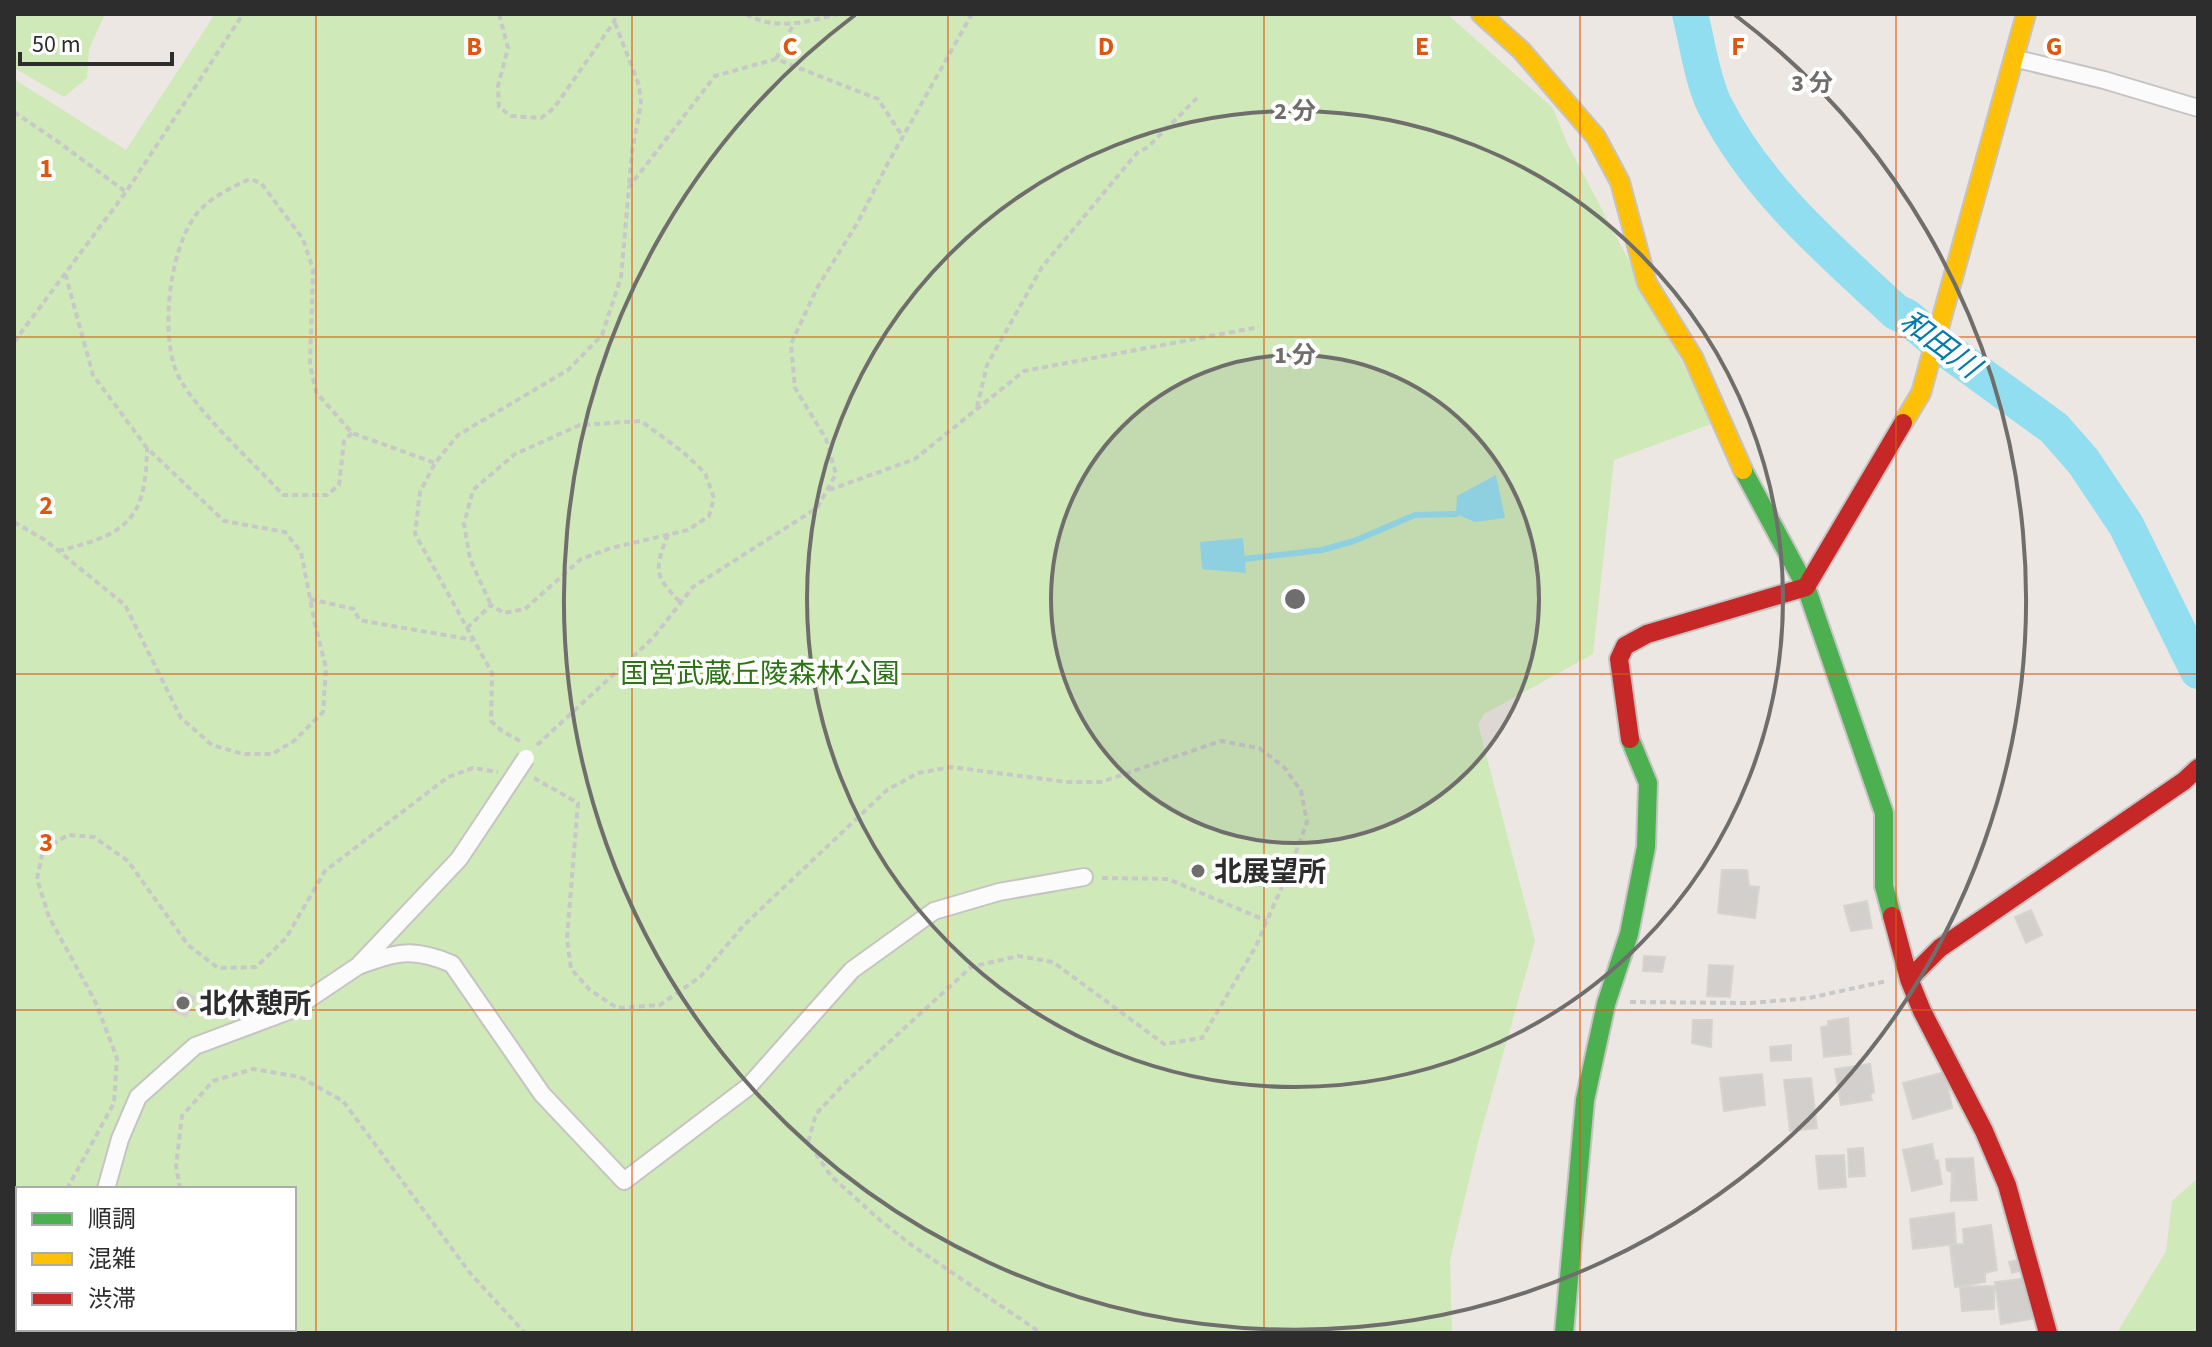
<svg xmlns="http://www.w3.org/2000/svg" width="2212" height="1347" font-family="'Source Sans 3','Noto Sans JP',sans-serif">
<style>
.green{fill:#cfe9b9;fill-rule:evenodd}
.water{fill:#92def1}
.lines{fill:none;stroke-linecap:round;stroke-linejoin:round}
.stream{stroke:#92def1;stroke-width:6}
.river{stroke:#92def1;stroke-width:36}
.building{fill:#d2cfcc;stroke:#d7d3ce;stroke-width:2}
.street-casing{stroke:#c5c4c3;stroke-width:20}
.fast-casing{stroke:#c5c4c3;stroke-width:22}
.slow-casing{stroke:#c5c4c3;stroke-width:22}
.jam-casing{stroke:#c5c4c3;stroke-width:22}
.path{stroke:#c8c8c8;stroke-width:4;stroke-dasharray:6 4;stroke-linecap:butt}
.street{stroke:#fcfbfb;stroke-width:16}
.fast{stroke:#4caf50;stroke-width:18}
.slow{stroke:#ffc107;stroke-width:18}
.jam{stroke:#c62828;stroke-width:18}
.street-bridge-casing{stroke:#c5c4c3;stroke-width:20;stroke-linecap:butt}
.street-bridge{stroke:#fcfbfb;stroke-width:16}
.grid{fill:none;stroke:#df570e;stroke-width:2;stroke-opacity:0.55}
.ring{fill:none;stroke:#706e6c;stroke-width:4}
.poi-dot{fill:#706e6c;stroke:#fff;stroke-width:3}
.labels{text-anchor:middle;stroke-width:8;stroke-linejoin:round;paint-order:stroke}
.park-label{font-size:28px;fill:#2d7215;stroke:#fff}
.poi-label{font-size:28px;font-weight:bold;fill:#2d2d2d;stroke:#fff;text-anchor:start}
.water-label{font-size:30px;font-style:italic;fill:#037bab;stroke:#fff}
.grid-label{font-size:26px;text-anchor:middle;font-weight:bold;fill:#df570e;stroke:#fff;stroke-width:8;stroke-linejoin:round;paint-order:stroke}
.centre{fill:#706e6c;stroke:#fff;stroke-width:4}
.ring-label{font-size:24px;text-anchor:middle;font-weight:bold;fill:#706e6c;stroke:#fff;stroke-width:8;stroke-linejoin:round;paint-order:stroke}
</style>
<rect width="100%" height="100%" fill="#ece7e2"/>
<!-- green -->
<path class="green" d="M14 14H105L89 49 87 78 64 97 14 68Z
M215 14H1447L1553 108 1567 143 1714 423 1614 460 1593 654 1484 714 1478 724 1535 941 1479 1139 1450 1260 1452 1333H14V79L126 150ZM18 1189H294V1329H18Z
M2198 1178V1333H2117L2166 1251 2172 1201Z"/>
<!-- water -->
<path class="water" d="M1496 475 1505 518 1475 522 1456 514 1457 496Z
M1243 538 1246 573 1202 569 1200 542Z"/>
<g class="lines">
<!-- stream -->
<path class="stream" d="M1245 559 1322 550 1354 541 1415 515 1456 514"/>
<!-- river -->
<path class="river" d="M1690 14C1697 41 1702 79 1714 104 1756 188 1828 249 1896 312L1907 317 1944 348 2054 428 2083 461 2126 525 2198 671"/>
</g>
<!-- building -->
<path class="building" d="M1722 870H1747L1749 886 1759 887 1755 918 1718 913Z
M1867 901 1872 928 1851 931 1844 906Z
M2031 910 2042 935 2026 943 2015 917Z
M1644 956 1665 957 1662 972 1643 971Z
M1709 965 1733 966 1730 997 1707 996Z
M179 990 195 997 186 1017 171 1010Z
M1848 1018 1851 1054 1824 1057 1821 1027 1828 1026V1021Z
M1693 1020H1712L1711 1047 1692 1043Z
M1791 1045V1060L1771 1061 1770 1047Z
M1870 1064 1874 1092 1870 1095 1872 1100 1841 1105 1835 1069Z
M1945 1072 1952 1108 1913 1119 1903 1083Z
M1762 1074 1765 1105 1724 1111 1720 1078Z
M1811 1078 1817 1128 1790 1131 1784 1080Z
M1932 1144 1935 1161 1938 1160 1942 1184 1912 1191 1903 1150Z
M1863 1148 1865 1176 1849 1177 1848 1149Z
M1844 1155 1846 1187 1819 1189 1816 1156Z
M1973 1158 1977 1200 1951 1201 1952 1172 1947 1170 1946 1159Z
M1954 1213 1956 1244 1913 1249 1910 1219Z
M1991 1225 1997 1270 1985 1273V1282L1955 1287 1950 1245 1964 1244 1963 1229Z
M2022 1259 2026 1269 2012 1273 2009 1262Z
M2028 1278 2037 1318 2001 1324 1995 1282Z
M1994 1286V1309L1962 1311 1960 1287Z"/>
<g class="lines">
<!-- street casing -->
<g class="street-casing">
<path id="street" d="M2013 58 2104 80 2198 108
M358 966C397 952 413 947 452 964L542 1094 624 1181 748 1087 852 970 934 911 999 892 1084 877
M106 1189 120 1139 138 1097 195 1046 294 1009 358 966 459 859 493 808
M59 1333 62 1329"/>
</g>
<!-- fast casing -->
<g class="fast-casing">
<path id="fast" d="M1743 470 1806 587 1884 813V886L1892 916
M1564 1333 1585 1100 1606 1004 1629 934 1646 847 1648 783 1630 739"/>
</g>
<!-- slow casing -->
<g class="slow-casing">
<path id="slow" d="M1481 14 1521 50 1596 137 1620 182 1647 283 1693 357 1743 470
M1903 423 1921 393 2026 14"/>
</g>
<!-- jam casing -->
<g class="jam-casing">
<path id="jam" d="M1630 739 1619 659 1625 646 1647 634 1806 587 1903 423
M1892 916 1909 979 1922 1011 1984 1131 2007 1185 2048 1333
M1909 979 1940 948 2184 781 2198 768"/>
</g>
<!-- path -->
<path class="path" d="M499 14 508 48 498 86 499 107 511 116 541 118 554 108 614 22 616 14
M746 14C775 31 807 22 838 14
M615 23 639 85 641 104 632 152 629 184
M776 59 793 25
M14 112 57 141 126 192
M14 342 126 192 243 14
M977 407 987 365 1042 267 1137 153 1148 147 1200 95
M352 433 344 441 339 485 327 495H283C252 461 204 419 181 381 157 343 169 237 203 207 216 195 234 186 250 179L261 183 303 239 313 269 310 365 316 392 352 433 435 463
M829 490 915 459 1024 371 1259 327
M14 522 45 540 125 605 181 718 212 745 243 754H272L294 741 323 712 326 668 315 624 301 552 285 532 224 521 147 448 93 375 65 273
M668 534C655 569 653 575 680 602
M58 551C126 534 146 522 147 448
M310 599 354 609 359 620 473 640
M467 628 491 605 504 613 525 609 581 559 611 548 688 530 709 516 714 498 705 473 683 452 641 421 580 425 515 454 473 490 464 524 470 559 491 605
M520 741 502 731 491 721 492 673 415 534 420 492 435 463 458 435 568 370 602 335 621 277 629 187 715 76 776 59 878 99 903 137
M537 745 653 638 693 587 817 508 836 474 826 439 795 388 791 344 817 288 858 222 888 163 972 14
M534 778 578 803 567 938 571 969 590 990 617 1008 660 1005 700 977 744 925 887 790 918 773 951 767 1067 782H1101L1221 741 1259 748 1284 767 1301 791 1307 822 1290 868 1256 946 1202 1038 1164 1044 1053 962 1018 956 971 967 847 1081 816 1114 808 1142 831 1176 881 1221 910 1244 1041 1333
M1102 878 1168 879 1267 921
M1630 1002 1751 1003 1809 998 1887 981
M67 1189 114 1103 117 1058 95 1001 49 917 37 879 43 850 68 835 94 837 128 861 188 945 218 968 256 967 286 938 325 871 448 777 473 768 498 772
M180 1189 176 1166 182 1116 213 1081 253 1069 300 1077 343 1101 470 1273 525 1333
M14 1278 18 1272
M139 1333 142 1329"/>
<!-- street -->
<use href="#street" class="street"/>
<!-- fast -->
<use href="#fast" class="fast"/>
<!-- slow -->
<use href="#slow" class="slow"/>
<!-- jam -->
<use href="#jam" class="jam"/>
<!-- street-bridge casing -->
<g class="street-bridge-casing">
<path id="street-bridge" d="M493 808 526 758"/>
</g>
<!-- street-bridge -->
<use href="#street-bridge" class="street-bridge"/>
</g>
<!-- grid -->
<path class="grid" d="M316 14V1333M632 14V1333M948 14V1333M1264 14V1333M1580 14V1333M1896 14V1333M14 337H2198M14 674H2198M14 1010H2198"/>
<!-- distance rings -->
<circle cx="1295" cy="599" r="244" fill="#706e6c" fill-opacity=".12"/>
<g class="ring">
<circle cx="1295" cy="599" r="244"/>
<circle cx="1295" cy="599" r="488"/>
<path d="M1735 15A731 731 0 1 1 855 15"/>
</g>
<!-- markers -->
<g class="poi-dot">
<circle cx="1198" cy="871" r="8"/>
<circle cx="183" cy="1003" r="8"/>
</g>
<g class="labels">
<!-- park labels -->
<g class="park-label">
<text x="760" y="683">国営武蔵丘陵森林公園</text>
</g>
<!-- poi labels -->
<g class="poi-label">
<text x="1214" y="881">北展望所</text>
<text x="199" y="1013">北休憩所</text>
</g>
<!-- water labels -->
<g class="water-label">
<text transform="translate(1940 344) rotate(37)" y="10">和田川</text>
</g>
</g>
<g class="grid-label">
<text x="474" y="55">B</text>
<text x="790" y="55">C</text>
<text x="1106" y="55">D</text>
<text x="1422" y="55">E</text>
<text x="1738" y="55">F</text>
<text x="2054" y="55">G</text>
<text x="46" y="177">1</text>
<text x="46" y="514">2</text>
<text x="46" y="851">3</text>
</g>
<circle cx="1295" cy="599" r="12" class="centre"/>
<g class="ring-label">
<text x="1812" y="91">3 分</text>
<text x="1295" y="119">2 分</text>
<text x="1295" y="363">1 分</text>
</g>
<!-- border -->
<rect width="2212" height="1347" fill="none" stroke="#2d2d2d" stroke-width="32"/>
<!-- legend -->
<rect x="16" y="1187" width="280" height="144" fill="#ffffff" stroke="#ababab" stroke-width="2"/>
<rect x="32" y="1213" width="40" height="12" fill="#4caf50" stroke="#ababab" stroke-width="2"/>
<text x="88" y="1227" font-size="24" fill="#2d2d2d">順調</text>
<rect x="32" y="1253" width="40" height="12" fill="#ffc107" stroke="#ababab" stroke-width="2"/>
<text x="88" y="1267" font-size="24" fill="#2d2d2d">混雑</text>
<rect x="32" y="1293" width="40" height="12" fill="#c62828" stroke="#ababab" stroke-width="2"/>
<text x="88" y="1307" font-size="24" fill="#2d2d2d">渋滞</text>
<!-- scale -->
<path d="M20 52v12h152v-12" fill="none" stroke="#2d2d2d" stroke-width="4"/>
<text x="32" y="52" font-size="24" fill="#2d2d2d" stroke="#ffffff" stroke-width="6" paint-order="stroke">50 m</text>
</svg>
